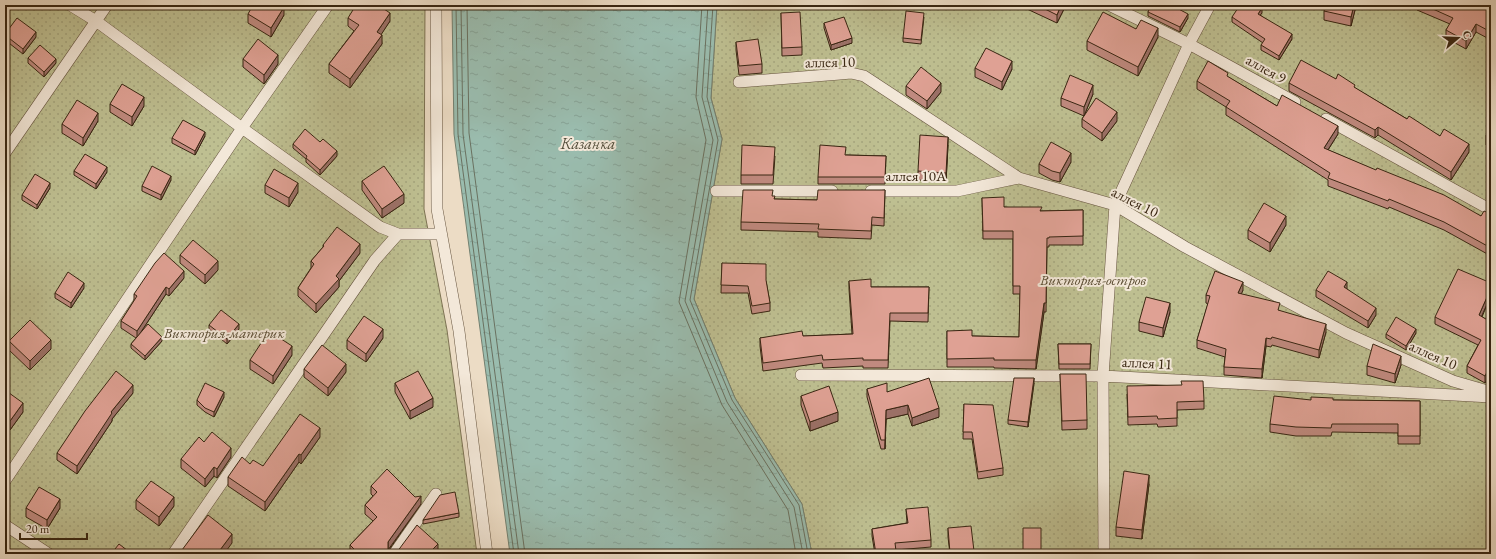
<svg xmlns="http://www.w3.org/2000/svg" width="1496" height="559" font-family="'EB Garamond',serif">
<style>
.garden{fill:url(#garden-dots);stroke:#7c7252}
.water{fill:url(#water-ripples);stroke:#738070}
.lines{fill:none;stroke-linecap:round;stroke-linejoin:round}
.shore{stroke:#6a7160;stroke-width:1}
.lane-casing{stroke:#66543f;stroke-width:12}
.lane{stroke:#f3e8d9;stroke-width:11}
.wall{fill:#c08a7f;stroke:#392612}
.shaded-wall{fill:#9c7168;stroke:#392612}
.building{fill:#dfa194;stroke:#392612}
.labels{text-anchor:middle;stroke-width:4;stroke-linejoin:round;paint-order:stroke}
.street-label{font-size:15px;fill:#392612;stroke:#f3e8d9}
.park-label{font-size:15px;font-style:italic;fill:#5a4c32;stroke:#f3e8d9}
.water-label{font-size:16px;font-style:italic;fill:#514c39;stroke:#f3e8d9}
</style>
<defs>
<pattern id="garden-dots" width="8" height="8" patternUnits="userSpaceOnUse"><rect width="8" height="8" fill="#bebf91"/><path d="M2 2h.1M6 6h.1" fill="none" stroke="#a4a47c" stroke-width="1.8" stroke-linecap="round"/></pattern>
<pattern id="water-ripples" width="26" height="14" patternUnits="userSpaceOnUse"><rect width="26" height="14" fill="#9abcae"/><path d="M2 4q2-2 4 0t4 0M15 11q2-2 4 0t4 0" fill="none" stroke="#85a195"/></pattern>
</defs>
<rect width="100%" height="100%" fill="#ecdcc5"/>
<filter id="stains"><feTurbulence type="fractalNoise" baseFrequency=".005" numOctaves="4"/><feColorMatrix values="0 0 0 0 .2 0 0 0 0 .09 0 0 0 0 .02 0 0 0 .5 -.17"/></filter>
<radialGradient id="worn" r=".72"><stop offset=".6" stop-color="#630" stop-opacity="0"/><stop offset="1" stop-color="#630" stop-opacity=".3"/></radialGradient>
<!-- garden -->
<path class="garden" d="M5 5H425L424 209 447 330 477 554H5Z
M717 5H1491V554H812L802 504 735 398 694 299 722 139 711 98Z"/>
<!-- water -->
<path class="water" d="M452 5H717L711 98 722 139 694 299 735 398 802 504 812 554H510L454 134Z"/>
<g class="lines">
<!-- shore -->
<path class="shore" d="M456 5 458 134 514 554
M461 5 463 134 519 554
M467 5 469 133 525 554
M702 5 696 97 706 140 679 302 722 405 788 510 796 554
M708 5 702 97 713 140 685 301 727 402 794 507 803 554
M713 5 707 97 718 140 690 300 732 400 799 505 808 554"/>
<!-- lane casing -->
<g class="lane-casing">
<path id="lane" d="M70 5 96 21 242 128 380 227 398 234H441
M436 5 437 209 459 331 487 554
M1109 5 1189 44 1295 102
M739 82 840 74 851 73 864 76 1019 178 1115 205 1185 247 1346 333 1453 381 1491 392
M1326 119 1491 210
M5 153 107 5
M716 191H832
M871 191H957L1019 178
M801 375 1103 376 1491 397
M5 481 242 128 328 5
M5 525 49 554
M173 554 375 260 398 234
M394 554 436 494
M1104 554 1103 376 1115 205 1189 44 1210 5"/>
</g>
<!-- lane -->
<use href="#lane" class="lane"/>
</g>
<!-- wall -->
<path class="wall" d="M1027 5H1066L1057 23 1027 9Z
M1149 5H1171L1188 18 1180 32 1148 16V12L1151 6Z
M1355 5V10L1351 26 1324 20V11Z
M1417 5H1491V40L1476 32 1466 49 1446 38V30L1450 24 1417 10Z
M781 13 802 47V55L782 56Z
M1262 13 1260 15 1292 39 1279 60 1261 50V45L1263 43 1232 22V17Z
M248 14 284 15 271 37 248 23Z
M924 17 921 44 903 42V38Z
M348 18 390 21 381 34 382 44 350 88 329 73V64L354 31 348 26Z
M824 23 852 43 831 50 824 28Z
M1136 29 1158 37 1138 76 1087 50V41Z
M5 34 36 37 23 54 5 40Z
M736 42 762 64V73L739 75 736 50Z
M28 58 56 63 44 77 28 63Z
M243 59 278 64 264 84 243 67Z
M975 68 1012 69 1002 90 975 77Z
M1228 77 1277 106 1338 134 1328 150 1481 216 1491 214V256L1444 230 1389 207 1388 209 1328 186V180L1226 115V107L1197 89V81Z
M1336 79 1355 88 1407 119 1440 136 1469 152 1451 180 1378 135 1375 138 1289 91V83Z
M906 86 941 92 927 109 906 95Z
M1093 94 1084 116 1117 121 1102 141 1082 127V119L1084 116 1061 106V98Z
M110 104 144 106 132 126 110 112Z
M98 121 83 146 62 133V124Z
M1491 125V147L1486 145V136Z
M205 136 195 155 172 143V138Z
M293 144 337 156 320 175 306 162V159L293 148Z
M948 145 946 182 918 180V171Z
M846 155 886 156 885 184H818V177Z
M775 156 773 184H741V175Z
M1071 162 1060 182 1052 180 1039 173V164Z
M74 171 107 172 96 189 74 175Z
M171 180 161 200 142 191V186Z
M362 181 404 203 382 218 362 190Z
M265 185 298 192 289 207 265 193Z
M50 188 37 209 22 200V195Z
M885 190 884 226 872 225 871 239 818 237V232L741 230V222L773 196 774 199 817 200Z
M982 198 1004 207 1042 211 1083 210V245H1049V247H1047L1046 312H1044L1036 369 994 368V367H947V331L972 336 1019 337 1020 294H1013V239H983Z
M1286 225 1270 252 1248 239V230Z
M323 245 360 253 339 281V287L316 313 298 296V288L311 268V261L323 247Z
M180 255 218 270 205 284 180 263Z
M722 263 766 281 770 303V311L752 314 748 293H721Z
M184 278 169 296 166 294 141 332 162 341 145 360 131 348V344L136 338 121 328V321L134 301V294Z
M849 281 871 287H929L928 322 890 321 888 368H863V366L823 368 822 363 763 371 760 346V338L852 334 849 289Z
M1491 283V295L1482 317 1491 322V371L1485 383 1467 373V366L1478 345 1435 324V317Z
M84 288 71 308 55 298V293Z
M1347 289 1376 315 1368 328 1316 297V290Z
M1243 290 1241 294 1280 311 1326 332 1319 358 1272 345 1271 347 1266 346 1262 378 1224 375V367L1225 357 1197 348V340L1208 304 1206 303V295Z
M1170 312 1163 337 1139 331V322Z
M209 325 239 329 227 344 209 329Z
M1416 333 1406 350 1386 338V334Z
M383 338 366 362 347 349V340Z
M9 341 51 349 30 370 9 350Z
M1058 344H1091L1090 369H1059Z
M292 355 273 384 250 369V360Z
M1401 365 1395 383 1367 375V366Z
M304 369 346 372 328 396 304 377Z
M1060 374 1087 420V429L1062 430Z
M395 383 433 407 410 419 395 392Z
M1034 383 1028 427 1008 424V420Z
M867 389 887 392 939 417 912 426 908 414 886 419 885 449H881L867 397Z
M5 390 23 412 10 430 5 426Z
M133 393 112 419V421L77 474 57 460V453Z
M1127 394 1204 401V409L1177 410V426L1158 427 1157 424 1128 425Z
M801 396 838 421 810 431 801 405Z
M224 397 214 417 205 412 197 405V400Z
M1311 400H1333L1420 401V444H1398V433L1332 432 1331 436H1296L1270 432V424Z
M964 404 1003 468V475L978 479 972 439H963Z
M320 437 301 464 299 462 265 511 228 486V477L250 464 263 466Z
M204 442 231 457 217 478 214 476 205 487 181 468V459Z
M1149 484 1142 539 1116 536V527Z
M371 486 421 504 389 550 393 553 438 552 436 554H351L350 553V545L373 521 365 514V505L373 496 371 494Z
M136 500 174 506 159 526 136 509Z
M26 508H60L47 529 26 517Z
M906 509 931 540V547L896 550V554H875L872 536V529L907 523Z
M459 513V517L423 524V520Z
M948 528 974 551V554H950L948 537Z"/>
<!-- shaded-wall -->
<path class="shaded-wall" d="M1061 5H1066L1057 23V15Z
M1354 5H1355V10L1351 26V17Z
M284 7V15L271 37V28Z
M1262 8V13L1258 18V14Z
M390 13V21L377 41V32Z
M1188 14V18L1180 32V27Z
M1476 24V32L1466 49V41Z
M1158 28V37L1138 76V67Z
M36 32V37L23 54V49Z
M1292 34V39L1279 60V56Z
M382 35V44L350 88V79Z
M852 38V43L831 50V45Z
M278 55V64L264 84V75Z
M56 59V63L44 77V72Z
M1012 61V69L1002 90V82Z
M941 83V92L927 109V101Z
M1093 85V94L1084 116V107Z
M144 97V106L132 126V117Z
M1117 112V121L1102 141V133Z
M98 113V121L83 146V138Z
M1338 126V134L1324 156V148Z
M1378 127V135L1375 138V130Z
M205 132V136L195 155V151Z
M948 137V145L946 182V173Z
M1469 144V152L1451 180V172Z
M337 151V156L320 175V170Z
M1071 153V162L1060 182V173Z
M107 167V172L96 189V184Z
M171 176V180L161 200V195Z
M50 183V188L37 209V205Z
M298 183V192L289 207V198Z
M404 194V203L382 218V209Z
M1286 216V225L1270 252V243Z
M360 244V253L339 281V287L316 313V304L336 276Z
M218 261V270L205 284V275Z
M184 271V278L169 296V289Z
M1243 282V290L1238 302V293Z
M1347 282V289L1344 287Z
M84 283V288L71 308V303Z
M166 287V294L137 338V331Z
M1491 288V295L1479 322V315Z
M1044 303V312L1036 369V360Z
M1170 303V312L1163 337V328Z
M1376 308V315L1368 328V321Z
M239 324V329L227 344V339Z
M1326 324V332L1319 358V350Z
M383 329V338L366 362V354Z
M1416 329V333L1406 350V346Z
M162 337V341L145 360V356Z
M1266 338V346L1262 378V369Z
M51 340V349L30 370V361Z
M292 346V355L273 384V376Z
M1401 356V365L1395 383V374Z
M346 364V372L328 396V388Z
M1491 364V371L1485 383V376Z
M1034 378V383L1028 427V422Z
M133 385V393L112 419V421L77 474V466L111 412Z
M224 392V397L214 417V412Z
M433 398V407L410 419V411Z
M23 403V412L10 430V421Z
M908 405V414L886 419 885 449 886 410Z
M939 408V417L912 426V418Z
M838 412V421L810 431V422Z
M320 428V437L301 464V455Z
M231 448V457L217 478V469Z
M299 454V462L265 511V502Z
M214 467V476L205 487V479Z
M1149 475V484L1142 539V530Z
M421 496V504L388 550V554V542Z
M174 497V506L159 526V517Z
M60 499V508L47 529V520Z
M232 534V543L224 554H217Z
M438 544V552L436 554H428Z"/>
<!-- building -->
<path class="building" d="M253 5H282L284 7 271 28 248 14Z
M356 5H378L390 13 377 32 382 35 350 79 329 64 359 25 348 18Z
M1037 5H1061L1057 15Z
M1151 5H1171L1188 14 1180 27 1148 12Z
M1240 5H1257L1262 8 1258 14 1292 34 1279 56 1261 45 1265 39 1232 17Z
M1325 5H1354L1351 17 1324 11Z
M1424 5H1491V32L1476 24 1466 41 1446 30 1453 18Z
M906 11 924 13 921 40 903 38Z
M800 12 802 47 782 48 781 13Z
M1103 12 1136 29 1141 20 1158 28 1138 67 1087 41Z
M844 17 852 38 831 45 824 23Z
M17 18 36 32 23 49 5 35V34Z
M258 39 278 55 264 75 243 59Z
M758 39 762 64 739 66 736 42Z
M40 45 56 59 44 72 28 58Z
M986 48 1012 61 1002 82 975 68Z
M1301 60 1336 79 1338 74 1355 85 1354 87 1407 119 1409 116 1440 136 1444 129 1469 144 1451 172 1378 127 1375 130 1289 83Z
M1208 61 1228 73 1227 76 1277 106 1282 95 1338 126 1324 148 1376 170 1377 168 1444 195 1481 216 1484 211 1491 214V248L1444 222 1389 199 1388 201 1328 178 1330 173 1226 107 1230 101 1197 81Z
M921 67 941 83 927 101 906 86Z
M1070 75 1093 85 1084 107 1061 98Z
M122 84 144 97 132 117 110 104Z
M1096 98 1117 112 1102 133 1082 119Z
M77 100 98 113 83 138 62 124Z
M183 120 205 132 195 151 172 138Z
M1491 125V139L1486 136Z
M305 129 320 142 323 139 337 151 320 170 306 158 307 156 293 144Z
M920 135 948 137 946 173 918 171Z
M1051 142 1071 153 1060 173 1052 171 1039 164Z
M742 145 775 147 773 175H741Z
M820 145 846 147 845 155 886 156 885 177H818Z
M85 154 107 167 96 184 74 171Z
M152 166 171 176 161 195 142 186Z
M384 166 404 194 382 209 362 181Z
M274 169 298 183 289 198 265 185Z
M35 174 50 183 37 205 22 195Z
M743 190H773L772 196H775L774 199 817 200 818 190H885L884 218 872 217 871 231 818 229 819 224 741 222Z
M1004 197V207H1042L1040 211 1083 210V236L1049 237V238H1047L1046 303H1044L1036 360H994V358L947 359V331L972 330V336L1019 337 1020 286H1013V231H983L982 198Z
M1264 203 1286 216 1270 243 1248 230Z
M337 227 360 244 336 276 339 279 316 304 298 288 314 264 311 261 324 246 323 245Z
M193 240 218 261 205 275 180 255Z
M164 253 184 271 169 289 166 287 137 331 121 321 137 296 134 294 155 263Z
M722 263 766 264V280L770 303 752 306 748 286 721 285Z
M1458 269 1491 283V288L1479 315 1491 322V364L1485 376 1467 366 1481 340 1435 317Z
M1215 271 1243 282 1238 293 1280 303 1278 310 1326 324 1319 350 1272 337 1271 339 1266 338 1262 369 1224 367 1226 349 1197 340 1210 296 1206 295Z
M1328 271 1347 282 1344 287 1376 308 1368 321 1316 290Z
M68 272 84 283 71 303 55 293Z
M871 279V287H929L928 313H890L888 360H863V358L823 360 822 355 763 363 760 338 802 331 803 336 853 334 849 281Z
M1146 297 1170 303 1163 328 1139 322Z
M221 310 239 324 227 339 209 325Z
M364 316 383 329 366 354 347 340Z
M1396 317 1416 329 1406 346 1386 334Z
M30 320 51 340 30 361 9 341Z
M148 324 162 337 145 356 131 344Z
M269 331 292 346 273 376 250 360Z
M1058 344H1091L1090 364H1059Z
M1373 344 1401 356 1395 374 1367 366Z
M322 345 346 364 328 388 304 369Z
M116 371 133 385 111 412 112 413 77 466 57 453 85 411Z
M418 371 433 398 410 411 395 383Z
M1060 374H1086L1087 420 1062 421Z
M929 378 939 408 912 418 908 405 886 410 885 440H881L867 389 887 383V392Z
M1014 378H1034L1028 422 1008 420Z
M1181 381H1203L1204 401 1177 402V418L1158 419 1157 416 1128 417 1127 386 1182 385Z
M205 383 224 392 214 412 205 408 197 400Z
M829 386 838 412 810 422 801 396Z
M5 390 23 403 10 421 5 418Z
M1274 396 1311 400V397L1333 398V400L1420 401V436H1398V424H1332L1331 428 1296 427 1270 424Z
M964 404 993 405 1003 468 978 472 972 432H963Z
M300 414 320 428 301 455 299 454 265 502 228 477 242 457 250 464 253 460 263 466Z
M212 432 231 448 217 469 214 467 205 479 181 459 199 437 204 442Z
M387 469 415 497 421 496 388 542V549L393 553 397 552 417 525 438 544 428 554H359L350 545 377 517 365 505 377 492 371 486Z
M1124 471 1149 475 1142 530 1116 527Z
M151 481 174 497 159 517 136 500Z
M39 487 60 499 47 520 26 508Z
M455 492 459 513 423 520 440 495Z
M928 507 931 540 895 543 896 551 881 554H876L872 529 908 523 906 509Z
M208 515 232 534 217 554H179Z
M971 526 974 551 950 553 948 528Z
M1023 528H1041V554H1023Z
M119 544 132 554H111Z"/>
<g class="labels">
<!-- street labels -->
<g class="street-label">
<text transform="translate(830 62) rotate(-1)" y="5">аллея 10</text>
<text transform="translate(1266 69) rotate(29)" y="5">аллея 9</text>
<text x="916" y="181">аллея 10А</text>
<text transform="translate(1135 202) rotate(27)" y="5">аллея 10</text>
<text transform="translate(1433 355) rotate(24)" y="5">аллея 10</text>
<text transform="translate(1147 363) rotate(3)" y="5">аллея 11</text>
</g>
<!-- park labels -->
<g class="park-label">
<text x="1093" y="285">Виктория-остров</text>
<text x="224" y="338">Виктория-материк</text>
</g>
<!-- water labels -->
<g class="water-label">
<text x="588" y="149">Казанка</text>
</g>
</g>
<!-- margin -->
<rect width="1496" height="559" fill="none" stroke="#ecdcc5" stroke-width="20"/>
<rect x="6" y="6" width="1484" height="547" fill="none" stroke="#392612" stroke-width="2"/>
<rect x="10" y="10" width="1476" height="539" fill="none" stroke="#392612"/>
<!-- north arrow -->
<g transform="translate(1458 38) rotate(71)" stroke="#f3e8d9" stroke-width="3" paint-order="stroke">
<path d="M0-3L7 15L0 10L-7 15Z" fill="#392612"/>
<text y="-6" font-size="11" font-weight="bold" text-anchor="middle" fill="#392612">С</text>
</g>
<!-- scale -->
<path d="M20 533v6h67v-6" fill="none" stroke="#392612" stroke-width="2"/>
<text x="26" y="533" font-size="12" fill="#392612" stroke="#f3e8d9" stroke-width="3" paint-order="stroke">20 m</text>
<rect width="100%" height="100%" filter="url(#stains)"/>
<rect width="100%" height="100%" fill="url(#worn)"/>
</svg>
